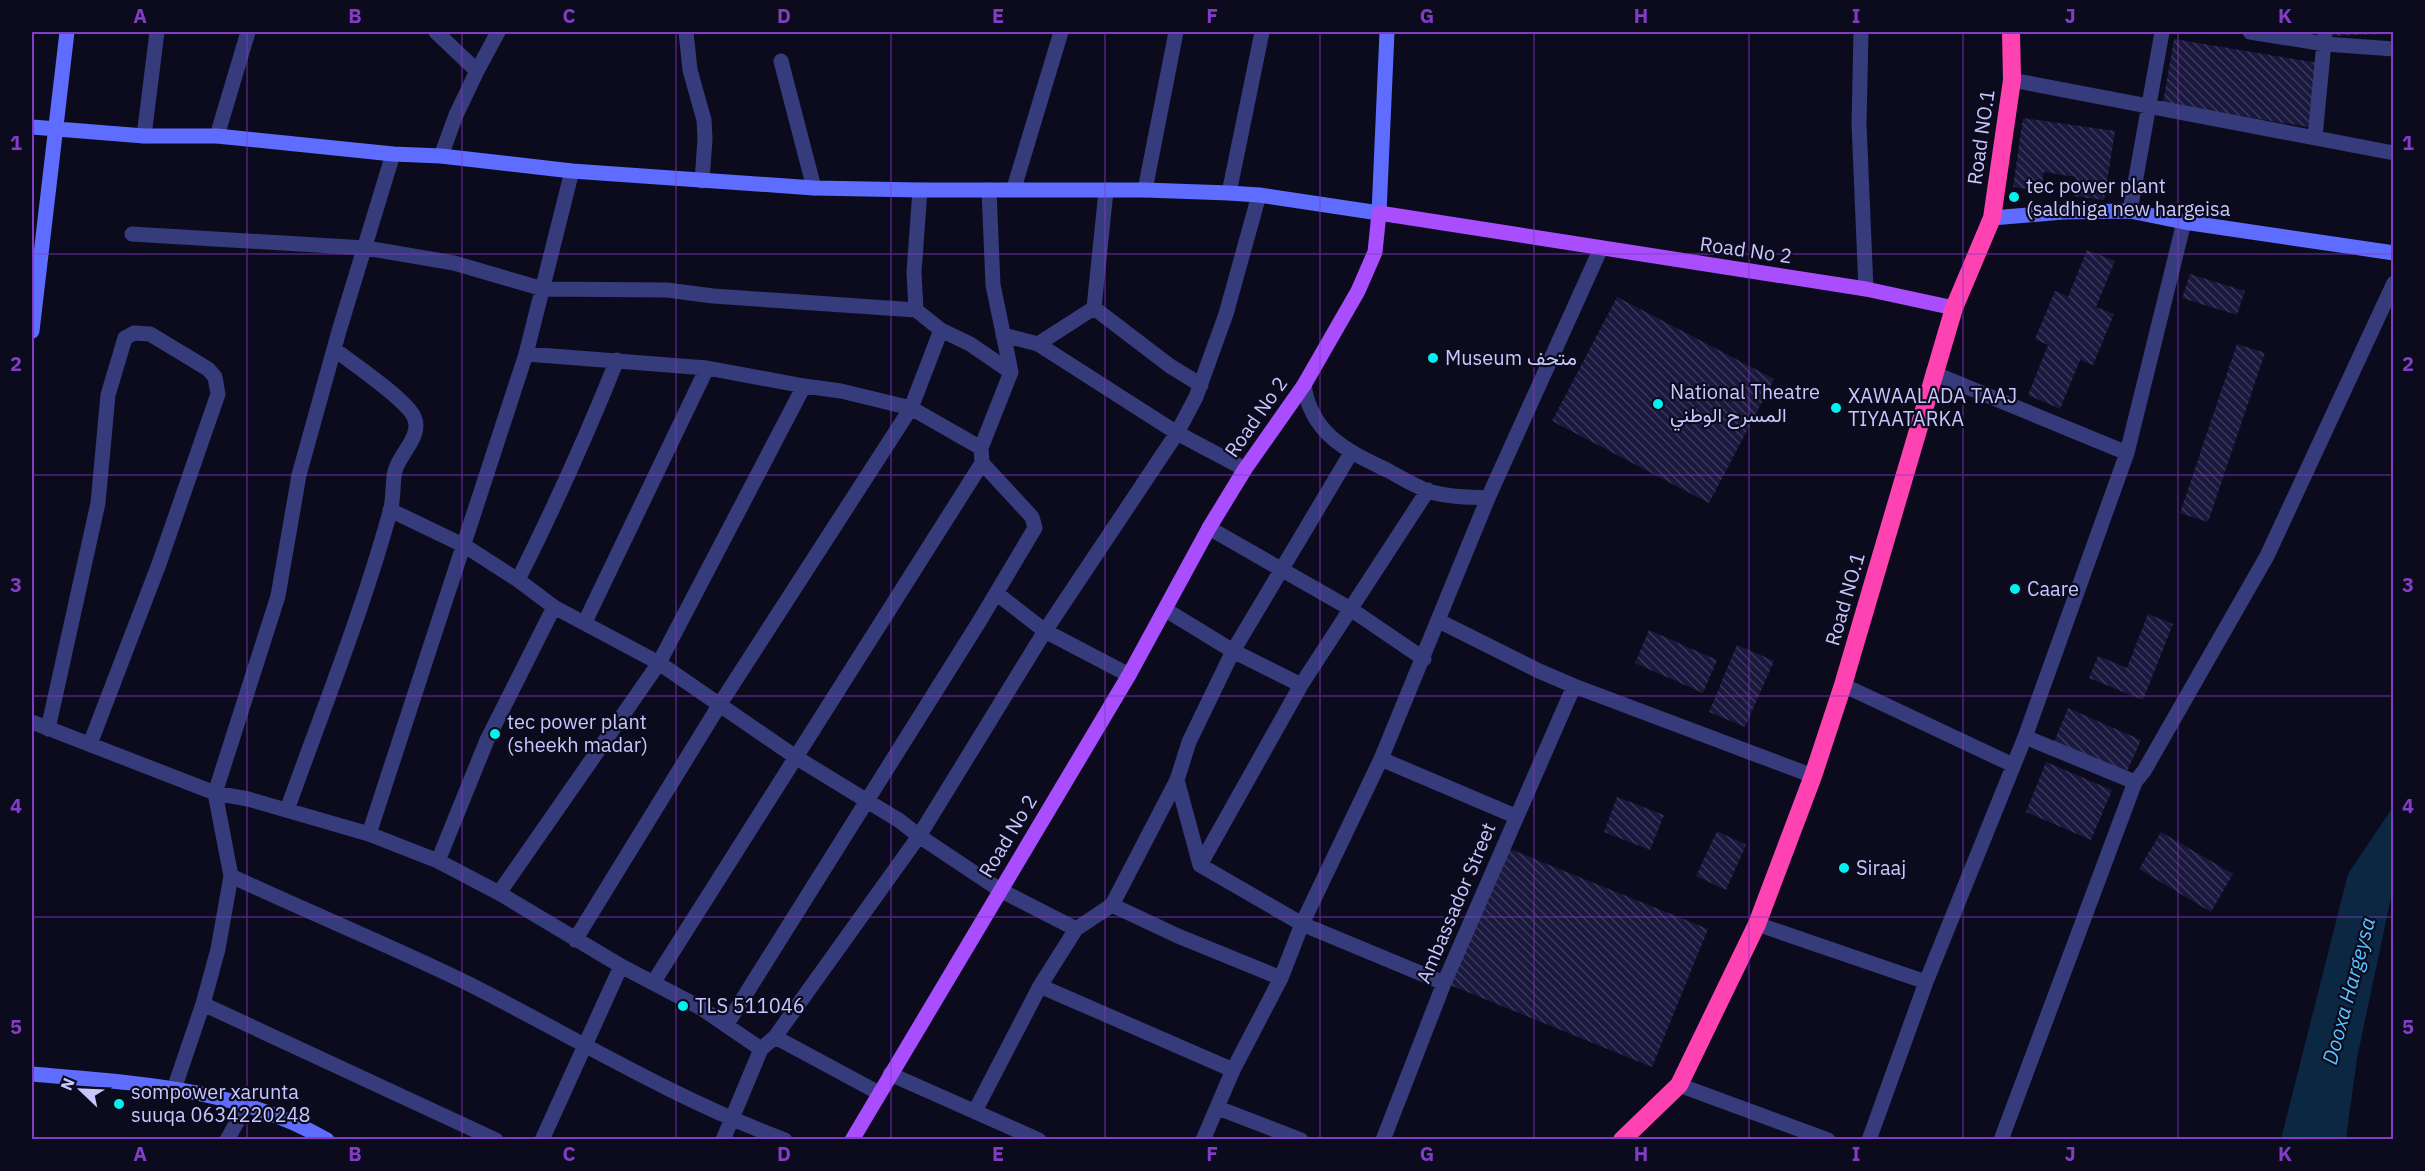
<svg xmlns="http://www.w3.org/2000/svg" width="2425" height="1171" font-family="'IBM Plex Sans',Vazirmatn,sans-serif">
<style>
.water{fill:#0b2741}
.building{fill:url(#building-back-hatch)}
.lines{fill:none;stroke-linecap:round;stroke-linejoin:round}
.street{stroke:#363b7c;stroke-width:15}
.secondary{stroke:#5e6dff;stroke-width:15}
.primary{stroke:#a94eff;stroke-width:15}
.highway{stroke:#ff42b2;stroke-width:18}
.grid{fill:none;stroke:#833cc5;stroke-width:1.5;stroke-opacity:0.55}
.poi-dot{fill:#00f2ef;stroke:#0c0b1d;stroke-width:2}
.labels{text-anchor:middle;stroke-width:4.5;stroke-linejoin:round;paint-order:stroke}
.street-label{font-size:20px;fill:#c7c7ff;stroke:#0c0b1d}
.poi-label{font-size:20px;fill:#c7c7ff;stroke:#0c0b1d;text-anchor:start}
.water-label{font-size:21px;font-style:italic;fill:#55c4ff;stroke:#0c0b1d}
.neatline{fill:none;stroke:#833cc5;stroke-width:2}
.grid-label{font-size:20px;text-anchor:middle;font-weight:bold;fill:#833cc5}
</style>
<defs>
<pattern id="building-back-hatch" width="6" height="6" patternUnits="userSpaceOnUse" patternTransform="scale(1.5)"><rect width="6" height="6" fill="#1b183e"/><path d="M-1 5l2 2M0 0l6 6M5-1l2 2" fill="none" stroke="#3b385b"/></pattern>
</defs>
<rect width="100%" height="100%" fill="#0c0b1d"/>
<!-- water -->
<path class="water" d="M2393 807V888L2357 1058 2346 1139H2281L2348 874Z"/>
<!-- building -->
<path class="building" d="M2328 32H2388V34L2328 36Z
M2174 39 2318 63 2308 127 2163 103Z
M2023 118 2115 131 2104 200 2073 196 2076 177 2044 172 2041 191 2013 187Z
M2087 250 2115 261 2096 307 2114 314 2093 365 2080 360 2060 409 2028 395 2048 345 2035 339 2055 291 2068 297Z
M2190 274 2245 291 2237 315 2182 298Z
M1617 297 1774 379 1709 503 1552 421Z
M2237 344 2265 353 2208 522 2180 513Z
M2148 614 2173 624 2143 700 2089 678 2098 656 2127 668Z
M1649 630 1717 660 1703 693 1635 663Z
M1737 645 1774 661 1745 727 1709 712Z
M2068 708 2141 740 2126 774 2054 742Z
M2046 762 2112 790 2091 840 2026 812Z
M1617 797 1664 815 1650 850 1604 832Z
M1717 831 1746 845 1726 890 1696 876Z
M2161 832 2233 874 2211 912 2139 869Z
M1505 847 1708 929 1652 1067 1450 985Z"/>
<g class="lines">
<!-- street -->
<path class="street" d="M436 32 477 71 456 115 441 156
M686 32 690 70 704 120 705 139 702 181
M1861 32 1859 124 1866 289
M2250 32 2325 44 2394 49
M781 61 814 188
M477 71 498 32
M2012 80 2394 153
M144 136 157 32
M217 136 248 32
M2315 137 2325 32
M1014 188 1061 32
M1145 190 1176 32
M1229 193 1262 32
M2130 211 2162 32
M132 234 366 248 454 263 543 289 667 290 713 296 916 310 941 330 970 344 1011 372
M1094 308 1170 366 1201 385
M1094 308 1106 191
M916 310 914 272 920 190
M1003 335 1038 344 1177 433 1245 469
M1038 344 1094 308
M526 354 707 368 804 386 841 391 911 408 981 448
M1933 373 2127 453
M1304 385C1311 434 1347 451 1387 470 1400 477 1414 486 1428 491 1447 497 1468 497 1488 498
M390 510 465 546 518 580 554 607 659 663 797 758 900 821 919 836 1000 890 1076 929
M1209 528 1349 608 1424 659
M518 580C554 508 587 435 617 360
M996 593 1045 631 1129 675
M1166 610 1233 651 1301 685
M1439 621 1539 671 1574 686 1813 776
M585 622 707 368
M1843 685 2013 765
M32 722 215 793 248 799 369 834 438 861 499 893 621 966 701 1008 761 1049
M48 729 98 503 108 395 125 338 134 333 150 334 208 369 215 377 218 394 159 564 90 744
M2025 737 2135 782 2144 771 2267 556 2394 283
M1381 759 1515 816
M1177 780 1200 865 1302 924 1444 983
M287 810C322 712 362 613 390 512 394 499 392 485 395 471 399 454 423 436 414 417 406 399 352 363 334 349
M369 834 526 354 572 171
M438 861 487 740 554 607
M1200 865 1301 685 1428 490
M231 876C310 913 392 946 471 985 575 1038 675 1099 785 1140
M499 893 659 663 804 386
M1112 905 1178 936 1281 978
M1757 924 1926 982
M575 940 720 704 911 408 941 330
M653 983 982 463 981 448 1011 372 993 285 989 190
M1040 986 1233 1070
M203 1004 496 1140
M727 1024 979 622 1035 528 1032 517 982 463
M775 1037 879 1093
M890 1074 1039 1140
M1679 1085 1828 1140
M174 1089 203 1004 218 949 231 876 215 793 278 596 299 475 339 331 393 154
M1218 1108 1301 1140
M975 1111 1040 986 1076 929 1112 905 1177 780 1189 742 1233 651 1351 453
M227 1140 247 1104
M542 1140 621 966
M723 1140 761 1049 775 1037 919 836 1045 631 1177 433 1196 397 1226 314 1259 195
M1203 1140 1233 1070 1281 978 1302 924 1381 759 1488 498 1601 248
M1383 1140 1444 983 1574 686
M1869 1140 1926 982 2025 737 2127 453 2184 222
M2001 1140 2135 782"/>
<!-- secondary -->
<path class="secondary" d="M32 127 144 136H217L393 154 441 156 572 171 814 188 920 190H1145L1229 193 1259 195 1379 213 1387 32
M1992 218 2063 212 2130 211 2184 222 2394 253
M32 331 67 32
M32 1074C133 1083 236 1087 327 1140"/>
<!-- primary -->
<path class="primary" d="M852 1140 1129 675 1209 528 1245 469 1304 385 1358 291 1375 252 1379 213 1866 289 1954 308"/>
<!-- highway -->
<path class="highway" d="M1622 1140 1679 1085 1757 924 1813 776 1843 685 1954 308 1992 218 2012 80 2011 32"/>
</g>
<!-- grid -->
<path class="grid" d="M247 32V1140M462 32V1140M676 32V1140M891 32V1140M1105 32V1140M1320 32V1140M1534 32V1140M1749 32V1140M1963 32V1140M2178 32V1140M32 254H2394M32 475H2394M32 696H2394M32 917H2394"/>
<!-- markers -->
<g class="poi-dot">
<circle cx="2014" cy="197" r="6"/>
<circle cx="1433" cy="358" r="6"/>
<circle cx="1658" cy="404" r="6"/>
<circle cx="1836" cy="408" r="6"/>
<circle cx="2015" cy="589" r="6"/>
<circle cx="495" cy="734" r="6"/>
<circle cx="1844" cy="868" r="6"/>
<circle cx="683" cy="1006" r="6"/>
<circle cx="119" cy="1104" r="6"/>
</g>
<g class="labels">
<!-- street labels -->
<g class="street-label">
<text transform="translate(1981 137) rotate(-82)" y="7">Road NO.1</text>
<text transform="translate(1746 250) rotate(8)" y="7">Road No 2</text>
<text transform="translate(1256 417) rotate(-55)" y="7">Road No 2</text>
<text transform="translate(1845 599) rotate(-74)" y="7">Road NO.1</text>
<text transform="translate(1008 836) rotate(-59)" y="7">Road No 2</text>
<text transform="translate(1456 903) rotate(-67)" y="7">Ambassador Street</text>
</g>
<!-- poi labels -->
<g class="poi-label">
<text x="2026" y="193">tec power plant<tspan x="2026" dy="23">(saldhiga new hargeisa</tspan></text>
<text x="1445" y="365">Museum متحف</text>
<text x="1670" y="399">National Theatre<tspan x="1670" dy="23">المسرح الوطني</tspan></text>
<text x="1848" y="403">XAWAALADA TAAJ<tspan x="1848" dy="23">TIYAATARKA</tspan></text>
<text x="2027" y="596">Caare</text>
<text x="507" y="729">tec power plant<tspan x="507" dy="23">(sheekh madar)</tspan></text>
<text x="1856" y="875">Siraaj</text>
<text x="695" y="1013">TLS 511046</text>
<text x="131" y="1099">sompower xarunta<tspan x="131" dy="23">suuqa 0634220248</tspan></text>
</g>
<!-- water labels -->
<g class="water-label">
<text transform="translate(2349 991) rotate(-75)" y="7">Dooxa Hargeysa</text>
</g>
</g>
<!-- border -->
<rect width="2425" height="1171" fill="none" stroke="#0c0b1d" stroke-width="66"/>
<!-- north arrow -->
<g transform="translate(81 1090) rotate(293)" stroke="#0c0b1d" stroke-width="4.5" paint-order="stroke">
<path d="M0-4.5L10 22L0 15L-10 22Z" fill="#c7c7ff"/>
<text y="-9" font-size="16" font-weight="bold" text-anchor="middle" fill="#c7c7ff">N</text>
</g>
<rect x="33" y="33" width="2359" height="1105" class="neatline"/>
<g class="grid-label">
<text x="140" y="23">A</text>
<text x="355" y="23">B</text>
<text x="569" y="23">C</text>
<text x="784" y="23">D</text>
<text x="998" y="23">E</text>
<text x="1212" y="23">F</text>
<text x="1427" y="23">G</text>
<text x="1641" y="23">H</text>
<text x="1856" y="23">I</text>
<text x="2070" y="23">J</text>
<text x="2285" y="23">K</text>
<text x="16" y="150">1</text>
<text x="2408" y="150">1</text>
<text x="16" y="371">2</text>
<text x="2408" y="371">2</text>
<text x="16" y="592">3</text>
<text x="2408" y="592">3</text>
<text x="16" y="813">4</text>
<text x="2408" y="813">4</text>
<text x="16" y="1034">5</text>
<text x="2408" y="1034">5</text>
<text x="140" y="1161">A</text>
<text x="355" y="1161">B</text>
<text x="569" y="1161">C</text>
<text x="784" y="1161">D</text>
<text x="998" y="1161">E</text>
<text x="1212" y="1161">F</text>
<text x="1427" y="1161">G</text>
<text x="1641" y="1161">H</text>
<text x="1856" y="1161">I</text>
<text x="2070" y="1161">J</text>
<text x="2285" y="1161">K</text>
</g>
</svg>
